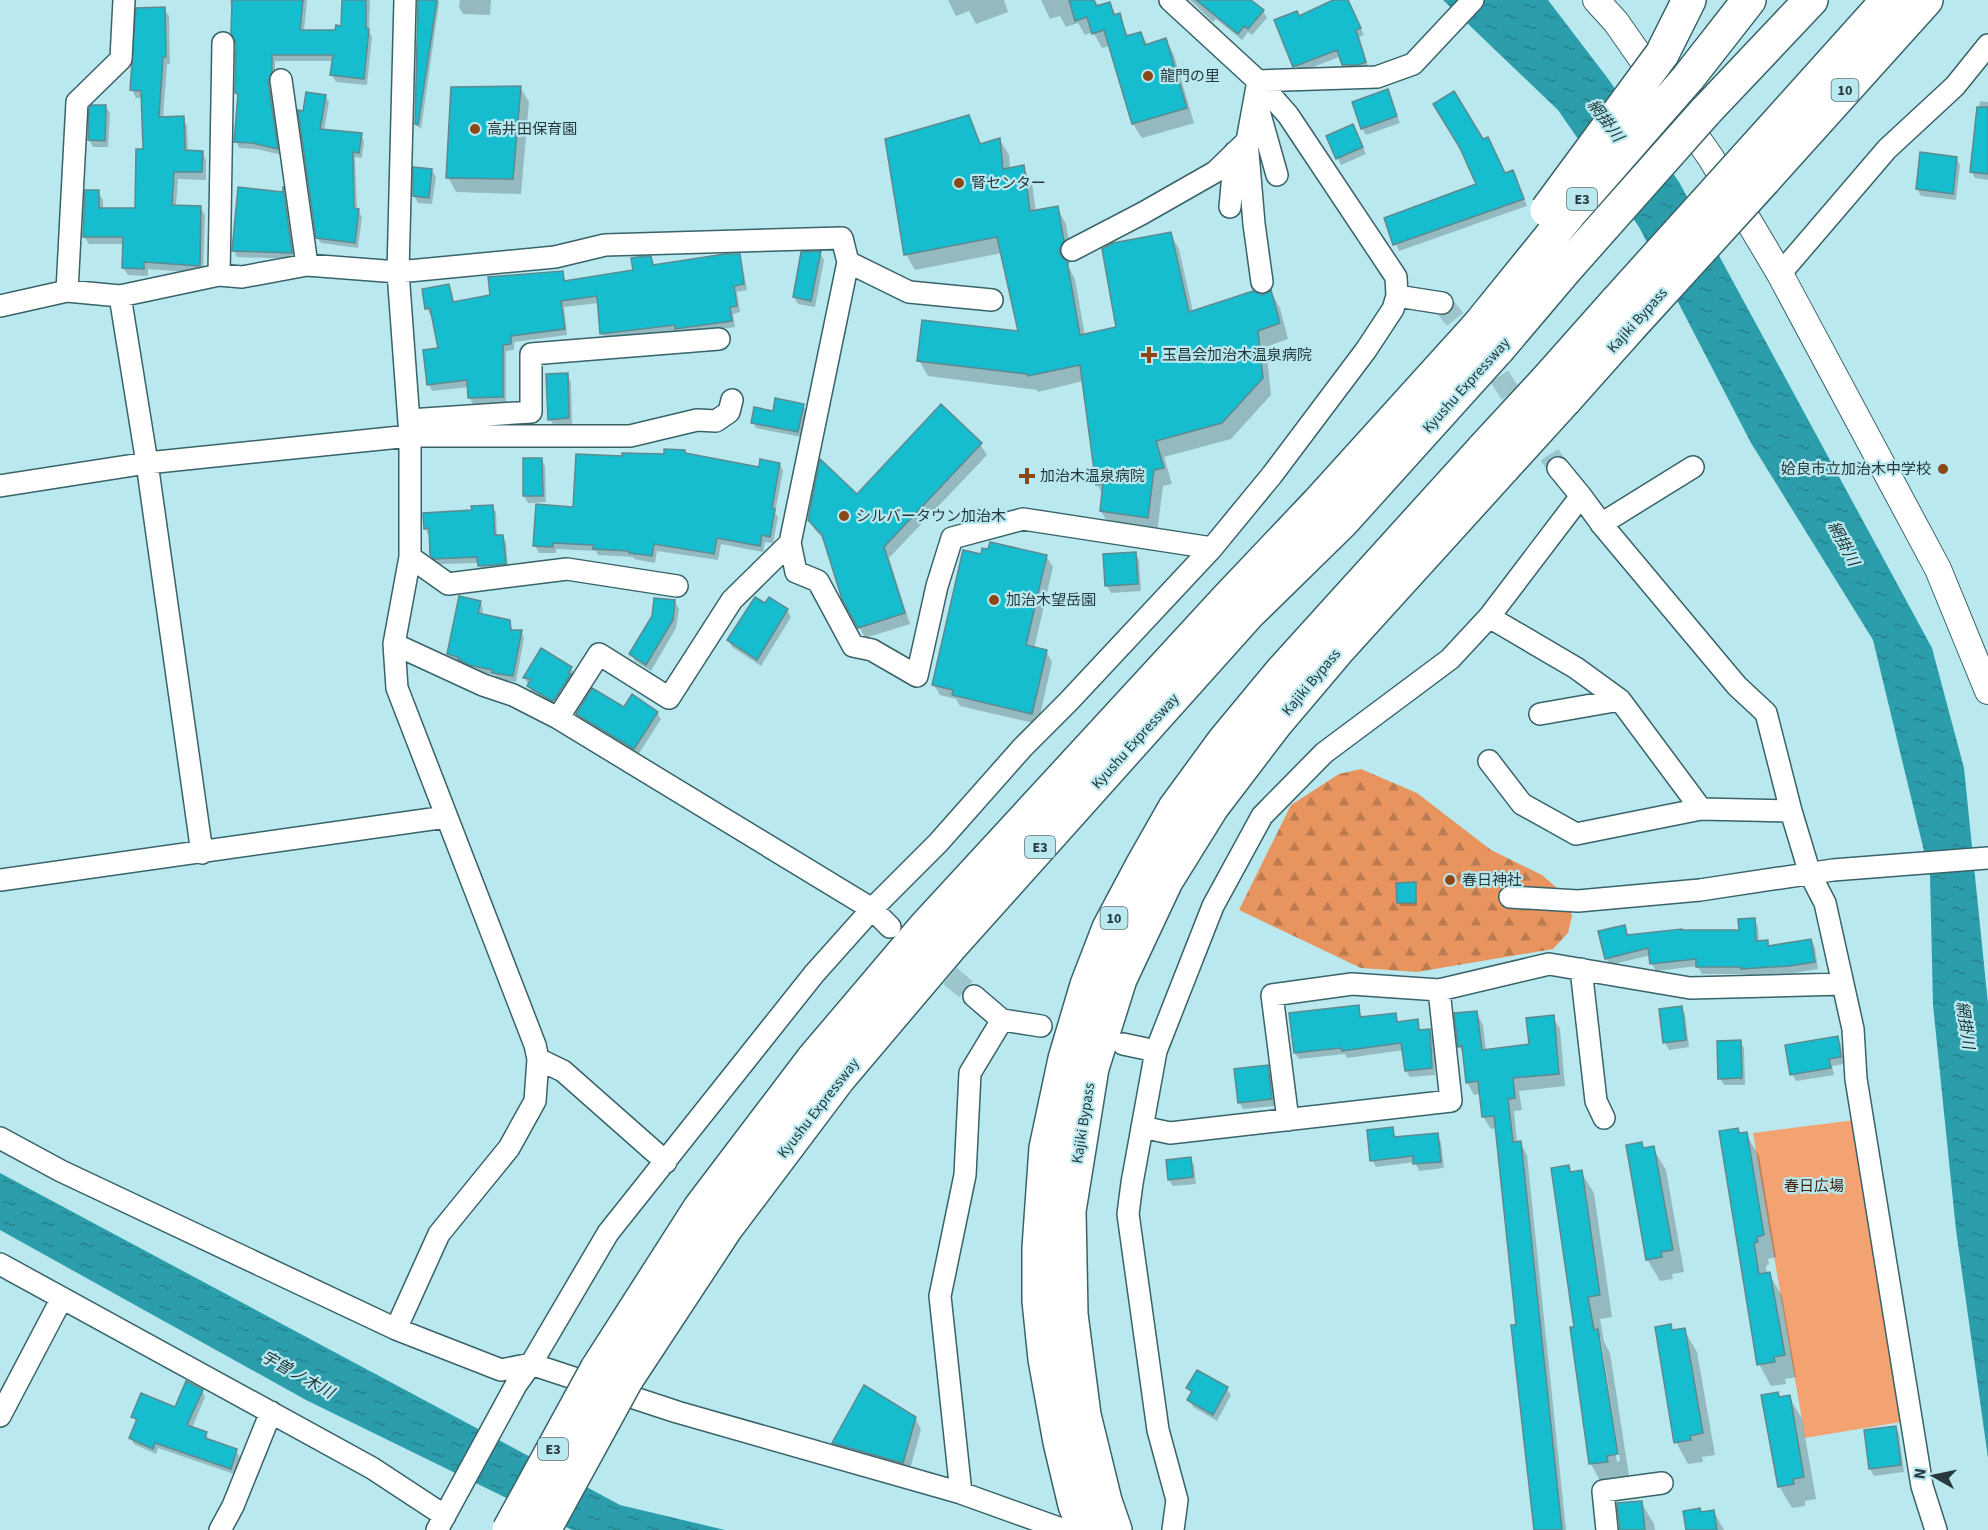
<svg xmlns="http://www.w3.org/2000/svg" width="1988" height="1530" font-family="'Source Sans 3','Noto Sans JP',sans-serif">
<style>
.forest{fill:url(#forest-firs)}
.park{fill:#f2a371}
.water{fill:url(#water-ripples)}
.shadow{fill:#0003;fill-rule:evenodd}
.building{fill:#15bdcf;stroke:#5d8a90;stroke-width:1.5}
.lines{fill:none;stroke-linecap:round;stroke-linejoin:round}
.minor-tunnel{stroke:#9cc6cb;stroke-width:21;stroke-dasharray:21 10;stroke-linecap:butt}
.minor-casing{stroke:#376369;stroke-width:24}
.tertiary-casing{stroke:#376369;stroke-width:28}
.trunk-casing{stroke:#376369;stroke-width:36}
.motorway-casing{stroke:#376369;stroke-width:36}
.minor{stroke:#fff;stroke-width:21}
.tertiary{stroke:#fff;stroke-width:26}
.trunk{stroke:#fff;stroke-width:33}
.motorway{stroke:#fff;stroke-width:33}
.trunk-bridge-casing{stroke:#376369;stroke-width:36;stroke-linecap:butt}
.motorway-bridge-casing{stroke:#376369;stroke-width:36;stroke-linecap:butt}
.trunk-bridge{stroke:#fff;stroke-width:33}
.motorway-bridge{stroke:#fff;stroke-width:33}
.poi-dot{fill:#8a4816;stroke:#b9e9ef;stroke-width:2}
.labels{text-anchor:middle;stroke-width:4.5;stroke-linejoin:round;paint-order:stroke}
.shield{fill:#b9e9ef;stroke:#536e72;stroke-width:1.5}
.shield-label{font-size:14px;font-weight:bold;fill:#27393c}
.poi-label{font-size:15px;fill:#27393c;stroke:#b9e9ef;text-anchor:start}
.street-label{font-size:15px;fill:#27393c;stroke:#b9e9ef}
.park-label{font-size:15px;fill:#42210a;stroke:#b9e9ef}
.water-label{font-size:16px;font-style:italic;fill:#1b3336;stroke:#b9e9ef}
</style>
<defs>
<pattern id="forest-firs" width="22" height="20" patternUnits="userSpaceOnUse" patternTransform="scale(1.5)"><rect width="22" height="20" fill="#e7945e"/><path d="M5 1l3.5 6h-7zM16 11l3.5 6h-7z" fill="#bb7a4f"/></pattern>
<pattern id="water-ripples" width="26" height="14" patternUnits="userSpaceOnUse" patternTransform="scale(1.5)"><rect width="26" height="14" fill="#2c9daa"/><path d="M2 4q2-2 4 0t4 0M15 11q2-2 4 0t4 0" fill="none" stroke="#26818c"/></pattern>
</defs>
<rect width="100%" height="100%" fill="#b9e9ef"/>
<!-- forest -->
<path class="forest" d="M1361 769 1417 793 1491 850 1542 875 1566 896 1572 916 1568 933 1553 949 1417 972 1361 968 1239 910 1291 805 1339 774Z"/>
<!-- park -->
<path class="park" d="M1855 1120 1901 1422 1805 1438 1753 1133Z"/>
<!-- water -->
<path class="water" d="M1443 0H1548L1609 80 1679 182 1932 648 1964 768 1988 1004V1458L1956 1230 1933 1005 1930 876 1873 640 1751 443 1639 227 1558 110Z
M0 1173 620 1505 725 1530H572L306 1400 0 1230Z"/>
<!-- shadow -->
<path class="shadow" d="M230 0H307L304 31H336L343 27V0H370L369 31 372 37 367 85 336 82 332 75 333 61H275V79L271 89 281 155 257 149 239 148 236 141 239 98 236 93 237 43Z
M419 0H438L439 3 421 129 416 124Z
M460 0H491L490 15 463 14 459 7Z
M948 0H1004L1008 12 976 24 969 11 956 16Z
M1041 0H1095L1099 6 1109 3 1116 15H1119L1129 37 1141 33 1148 45 1166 40 1174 55 1194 123 1142 138 1133 124 1110 46 1102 48 1093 32 1085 35 1078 23 1066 27 1060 16 1050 19Z
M1190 0H1249L1263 11 1267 18 1252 35 1248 32 1242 40 1216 19 1213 22Z
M1336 0H1347L1364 35 1359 37 1369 69 1348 72 1341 56 1299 73 1276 21 1299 18Z
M164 9 169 16 170 64H167L163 119 183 118 187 126 188 152H202L206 160V180L178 179 176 206 200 207 205 215 203 273 148 269V276L128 275 123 268 124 244H89L84 236 98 192 103 200V209L136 210 145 151 142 98H136L132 90Z
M520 87 529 102 521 194 456 192 448 177Z
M1387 91 1400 123 1366 135 1362 128Z
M325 96 329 102 324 131 361 135 364 141 362 158 355 157 357 210 362 217 358 248 321 243 317 237 304 112Z
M1980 101 1988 102V180L1975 178 1971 171Z
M106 107 110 113 108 147H93L89 140Z
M968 117 982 145 1000 140 1009 155 1010 169 1023 167 1032 183 1036 212 1057 208 1066 224 1072 258 1068 266 1075 279 1085 336 1118 329 1170 233 1179 249 1193 312 1263 296 1271 292 1280 308 1288 339 1266 347 1271 395 1231 439 1164 457 1172 484 1163 486 1157 533 1110 527 1101 511 1103 495 1097 484 1083 381 1038 392 1037 390 928 376 919 360 1020 333 1002 253 915 270 906 254Z
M1357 133 1366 154 1341 165 1328 137Z
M1956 158 1960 165 1956 200 1921 196 1917 189Z
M432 170 436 177 432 204 418 203 414 196Z
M1505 174 1516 178 1527 206 1399 251 1386 219Z
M284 191 295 259 237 257 234 251 284 194Z
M820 253 824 260 815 307 798 304 794 297Z
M739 255 742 262 747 290 737 292 740 312 733 314 735 327 681 335 678 331 605 340 602 333 599 303 564 307 567 335 514 342V350L506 351V403L473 404 469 397 468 387 432 391 429 384 439 349 433 315H430L427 308 449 286 452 292 454 303 491 297 562 272 566 282 634 271 651 258 655 266Z
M567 375 571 382 572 425 554 426 550 419Z
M803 405 806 411 801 437 756 428 753 422 774 412Z
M980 444 987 455 889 558 910 624 865 638 844 598 826 541 816 531 809 520 857 496Z
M686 455 760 469 780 465 783 471 775 513 778 517 773 543 765 542 763 552 721 544 718 560 657 551 655 563 634 559 633 557 598 555 596 551 556 549V553H539L535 546 575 508 623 458Z
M541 459 545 466 546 502 528 503 524 496Z
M492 507 496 512 497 537 502 536 506 542 508 569 482 571 479 563 439 564 435 561 431 555 430 534H428L425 528Z
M1135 553 1139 560 1141 591 1111 593 1107 586 1104 556Z
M982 555 1046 556 1053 567 1034 649 1046 651 1052 662 1038 724 960 706 956 699 940 695 934 685Z
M770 599 787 610 791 617 761 666 732 647 729 640 766 605Z
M480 602 483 609 482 616 509 621 513 632H521L524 638 516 682 498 679 495 675 474 671 463 666 461 662 452 660 448 654Z
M675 602 679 609 676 628 651 671 635 661 631 654Z
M571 668 575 675 558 707 532 693 525 678Z
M624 709 657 713 661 719 638 755 581 720 578 714Z
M1398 884H1415L1417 906H1400Z
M1754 919 1758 926 1759 942 1767 941 1770 947 1811 940 1815 947 1818 969 1794 973 1746 975 1745 974H1702L1697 966 1656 971 1652 964 1651 955 1610 965 1606 958 1624 927 1629 936 1740 931Z
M1358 1007 1363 1019 1395 1015 1399 1023 1417 1021 1421 1032 1430 1031 1434 1038 1435 1075 1410 1077 1406 1071 1404 1050 1347 1058 1345 1054 1299 1059 1295 1053Z
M1681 1008 1685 1014 1689 1047 1669 1050 1665 1043Z
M1476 1012 1483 1025 1486 1051 1530 1045 1553 1017 1560 1029 1565 1086 1519 1091 1522 1110 1514 1111 1517 1143 1520 1142 1527 1155 1566 1530H1535L1517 1326 1497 1128 1491 1129 1483 1117 1481 1094 1474 1095 1467 1082 1464 1055 1459 1046Z
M1837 1037 1841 1044 1844 1064 1832 1066 1834 1075 1796 1081 1792 1074Z
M1740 1041 1744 1048 1745 1085H1724L1720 1078Z
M1267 1067 1271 1074 1275 1106 1243 1109 1239 1102Z
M1392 1129 1397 1138 1437 1135 1441 1142 1444 1168 1419 1171 1415 1162 1376 1167 1372 1160Z
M1737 1129 1740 1134H1746L1759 1156 1776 1257 1768 1259 1769 1264 1766 1266 1767 1274H1769L1782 1296 1796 1377 1785 1379 1786 1384 1771 1386 1759 1364Z
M1641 1144 1644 1149 1653 1148 1666 1170 1684 1272 1672 1274 1673 1279 1660 1281 1647 1259Z
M1190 1158 1194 1165 1196 1184 1173 1186 1169 1180Z
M1568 1167 1572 1173 1581 1172 1594 1193 1612 1317 1600 1319 1604 1342 1610 1353 1629 1476 1619 1478 1620 1484 1603 1486 1591 1464 1576 1328ZM1598 1335 1601 1339 1620 1461 1617 1462Z
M1670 1326 1674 1332 1684 1330 1697 1352 1715 1455 1702 1457 1703 1462 1688 1464 1676 1442Z
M1188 1388 1227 1389 1231 1395 1217 1421 1193 1407 1189 1400 1192 1395Z
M202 1391 205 1397 192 1428 206 1434 209 1439 236 1451 240 1457 234 1474 158 1448 156 1454 134 1444 131 1438 137 1424 133 1417 176 1408Z
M1789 1397 1802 1419 1816 1499 1805 1501V1506L1792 1508 1779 1486V1399Z
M915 1418 921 1429 909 1473 840 1454 834 1443Z
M1895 1427 1899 1434 1904 1472 1874 1476 1870 1469Z
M1641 1502 1654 1524 1655 1530H1621Z
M1700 1509 1702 1514 1714 1512 1724 1530H1687Z"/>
<!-- building -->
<path class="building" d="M232 0H303L300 30H335L336 25 341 26 342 0H366V28L369 29 364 79 330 75 333 55H272V71L268 82 278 149 252 143 234 142 238 94 235 93 236 43 231 33Z
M418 0H437L418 125 415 124Z
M1069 0H1094L1096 6 1110 2 1114 15 1120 13 1126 36 1141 32 1145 45 1166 38 1187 108 1132 124 1104 30 1092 34 1087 17 1075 21Z
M1196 0H1251L1264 10 1248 29 1244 26 1238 34Z
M1333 0H1348L1361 28 1356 30 1366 62 1358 65H1342L1337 50 1293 67 1274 20 1297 11 1299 16Z
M165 7 166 57H163L159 117 184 116 185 150 203 151 202 172H174L172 205 201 206 200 266 144 262V269L122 268 123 237H83L85 190H99V208H135L136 149H143L141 91 130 90 136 8Z
M521 86 513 179 446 178 451 87Z
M1388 89 1397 116 1361 129 1352 102Z
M1454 91 1483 139 1488 137 1505 173 1513 170 1524 199 1393 245 1384 218 1476 184 1460 148 1433 104Z
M306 92 326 95 320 129 362 133 359 153 353 152 354 208 359 209 355 243 316 238 298 110 303 111Z
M92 105H106L105 141 88 140 89 108Z
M1977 107H1988V174L1970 172Z
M969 115 980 144 1000 138 1003 169 1024 165 1030 211 1058 206 1064 241 1059 250 1061 256 1067 261 1080 335 1116 327 1102 249 1113 243 1171 232 1189 312 1253 291 1263 295 1271 290 1280 323 1258 331 1263 378 1222 423 1156 441 1164 468 1154 470 1148 518 1100 511 1103 483 1096 485 1080 365 1028 376 1027 374 917 361 922 320 1018 331 997 237 904 255 885 139Z
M1353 124 1363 147 1336 159 1326 136Z
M1920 152 1957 157 1953 194 1916 189Z
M413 167 432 169 429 198 413 196Z
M283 186 292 253 232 251 238 187 283 192Z
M821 251 811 301 793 297 801 252Z
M725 254H740L744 284 734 286 737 306 730 307 732 321 675 329V325L600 334 597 296 561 301 565 329 511 336V344L503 345V397L468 398 467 380 427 385 423 350 438 348 430 308 425 309 422 289 449 284 453 302 490 295 488 277 563 271 564 281 633 270 631 258 637 257 651 256 653 265Z
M568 373 569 418 548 420 546 374Z
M775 398 804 404 798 432 751 423 754 407 773 411Z
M941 404 982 443 884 547 905 613 858 628 842 599 822 535 808 520 820 459 857 494Z
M664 449 685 450V453L759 467 760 459 780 463 772 508 775 509 770 537 762 535 760 546 717 538 714 554 654 544 652 556 629 553V551L593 549V545L553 543V547L533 546 536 504 573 507 576 454 622 456V453L664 454Z
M523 458H542L543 496H523Z
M493 505 495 535H503L506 564 478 566 477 557 434 559 430 555 429 528 424 529 423 513 472 510 471 506Z
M990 542 1047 555 1026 645 1047 650 1032 714 952 695 953 690 932 685 963 550 981 554 982 548 988 549Z
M1136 552 1138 584 1105 586 1103 554Z
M459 596 481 601 478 613 510 620 511 630H522L513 676 492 673 493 670 469 665 458 659V657L447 654Z
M755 597 765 603 769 597 788 609 757 660 727 640Z
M654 598 675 600 673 620 646 665 629 654 652 616Z
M541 648 572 667 568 673 571 674 554 700 552 701 527 686 531 679 523 678Z
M592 688 624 707 632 694 658 712 634 749 576 714Z
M1416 882V903H1397L1396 883Z
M1755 918 1756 941 1768 940V946L1811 939 1815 962 1789 966 1741 969V967H1696V959L1650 964 1648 948 1605 959 1598 931 1625 925 1627 935 1682 929V930H1739L1738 919Z
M1359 1005 1360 1017 1396 1013 1397 1022 1418 1019 1419 1030 1430 1029 1432 1068 1405 1071 1401 1043 1342 1051 1341 1048 1294 1053 1289 1013Z
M1682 1006 1686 1040 1663 1043 1659 1009Z
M1477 1011 1482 1050 1529 1044 1526 1018 1554 1015 1559 1074 1513 1078 1515 1098 1508 1099 1513 1142 1521 1141 1562 1530H1534L1511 1325H1516L1494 1116 1482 1117 1478 1081 1466 1083 1462 1046 1458 1047 1454 1013Z
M1838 1036 1841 1057 1829 1059 1831 1068 1790 1075 1785 1045Z
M1741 1040 1742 1078 1718 1079 1717 1041Z
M1268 1065 1272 1099 1238 1103 1234 1069Z
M1393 1127 1394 1137 1438 1133 1441 1162 1413 1164V1156L1370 1161 1367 1130Z
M1738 1128 1739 1133 1747 1132 1764 1235 1757 1237 1758 1242 1754 1243 1759 1274 1770 1272 1785 1355 1774 1357 1775 1362 1757 1365 1719 1131Z
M1642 1142 1643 1148 1654 1146 1673 1250 1661 1252 1662 1257 1646 1260 1626 1145Z
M1191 1157 1193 1177 1168 1180 1166 1160Z
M1569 1165 1570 1172 1582 1170 1600 1295 1588 1297 1594 1330 1598 1329 1618 1454 1607 1456 1608 1462 1589 1464 1570 1327H1574L1551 1168Z
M1671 1324 1672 1330 1685 1328 1703 1433 1690 1436 1691 1440 1674 1443 1655 1327Z
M1197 1370 1228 1387 1213 1415 1187 1400 1192 1391 1186 1388Z
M186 1381 203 1390 187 1425 207 1432 205 1438 237 1449 231 1469 155 1443 153 1449 129 1438 137 1419 131 1417 141 1393 175 1407Z
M864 1385 916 1417 903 1463 832 1443Z
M1778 1392 1779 1397 1790 1395 1804 1477 1793 1479 1794 1484 1778 1487 1761 1395Z
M1896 1426 1901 1465 1869 1469 1864 1430Z
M1642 1501 1645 1530H1620L1617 1503Z
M1700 1508 1701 1512 1714 1510 1717 1530H1686L1683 1511Z"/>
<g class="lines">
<!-- minor-tunnel -->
<path class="minor-tunnel" d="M1442 303 1494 368 1558 468
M926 956 974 996"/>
<!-- minor casing -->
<g class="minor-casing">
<path id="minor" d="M281 80 307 265
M1258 81 1377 77 1413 64 1473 0
M1258 81 1247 141 1254 224 1262 282
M1257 104 1277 175
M1230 207 1235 152
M1072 250 1143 213 1215 172 1247 141
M848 262 909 292 992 300
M1780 274 1887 149 1955 86 1988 45
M219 275 223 43
M67 291 77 102 121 59 124 0
M120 296 147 463 202 853
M1397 296 1442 303
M0 306 67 291 120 296 219 275 242 277 307 265 398 272 555 257 605 245 842 238 848 262 790 543 732 600 669 698 599 654 558 718
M409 420 531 412V354L719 339
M1558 468 1581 496 1603 526 1737 686 1766 713 1791 811 1810 874 1825 903 1853 1029 1856 1079 1922 1486 1936 1530
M0 486 147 463 410 436H630L697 420 716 421 729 412 732 400
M1601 524 1693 467
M790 543 796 572 818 581 853 646 872 650 917 676 937 586 952 538 1023 519 1212 548
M410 557 448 584 567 569 677 586
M1489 617 1576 668 1620 700 1701 809
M394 644 483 685 513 695 558 718 872 909 890 927
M1540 714 1620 700
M1489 761 1522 804 1576 834 1701 809 1791 811
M0 880 446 817
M1510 897 1578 901 1700 890 1833 870 1988 858
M1581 969 1596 1101 1604 1118
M974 996 1002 1020
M1123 1044 1156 1051
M538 1059 563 1071 666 1162
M1288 1120 1272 995 1352 984 1439 990 1549 964 1690 988 1843 984
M1142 1127 1170 1133 1451 1101 1439 990
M0 1138 61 1171 396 1329 501 1370 531 1364 677 1412 961 1493 1064 1530
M0 1264 372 1468 445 1516
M396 1329 439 1234 509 1148 535 1101 538 1059 535 1045 397 688 394 644 410 557V436L398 272 405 0
M0 1416 62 1298
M961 1493 940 1296 965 1175 970 1073 1002 1020 1041 1026
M220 1530 233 1506 271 1412
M437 1530 516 1385 531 1364 608 1233 814 974 872 909 938 843 1023 747 1069 701 1212 548 1272 475 1366 350 1393 309 1397 296 1396 277 1288 115 1258 81 1170 0
M1173 1530 1177 1500 1158 1430 1128 1214 1132 1183 1156 1051 1213 906 1262 816 1324 753 1450 659 1489 617 1581 496
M1607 1530 1603 1491 1662 1483"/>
</g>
<!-- tertiary casing -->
<g class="tertiary-casing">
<path id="tertiary" d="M1596 0 1616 22 1711 158 1780 274 1938 569 1988 691"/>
</g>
<!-- trunk casing -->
<g class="trunk-casing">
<path id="trunk" d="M1745 159 1888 0
M1764 180 1926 0
M1546 381 1617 301
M1565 400 1630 327
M1085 1530 1075 1505 1060 1442 1045 1359 1039 1301V1248L1046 1148 1065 1059 1087 985 1109 928 1142 866 1175 808 1224 741 1282 671 1484 448
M1115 1530 1105 1501 1084 1415 1071 1314 1069 1211 1092 1068 1120 979 1166 881 1212 807 1276 723 1337 651 1504 467"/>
</g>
<!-- motorway casing -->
<g class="motorway-casing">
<path id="motorway" d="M1662 54 1689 0
M1688 78 1749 0
M1705 112 1811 0
M597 1369 700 1208 813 1059 925 927 1228 598 1318 503 1480 324
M626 1380 726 1228 839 1078 949 948 1248 614 1342 522 1498 349"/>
</g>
<!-- minor -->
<use href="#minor" class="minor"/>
<!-- tertiary -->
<use href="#tertiary" class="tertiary"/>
<!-- trunk -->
<use href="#trunk" class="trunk"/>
<!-- motorway -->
<use href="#motorway" class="motorway"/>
<!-- trunk-bridge casing -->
<g class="trunk-bridge-casing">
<path id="trunk-bridge" d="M1617 301 1745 159
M1630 327 1764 180
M1484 448 1546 381
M1504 467 1565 400"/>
</g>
<!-- motorway-bridge casing -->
<g class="motorway-bridge-casing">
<path id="motorway-bridge" d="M1547 210 1662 54
M1480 324 1569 214 1688 78
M1498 349 1564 271 1705 112
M509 1530 597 1369
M544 1530 626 1380"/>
</g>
<!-- trunk-bridge -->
<use href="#trunk-bridge" class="trunk-bridge"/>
<!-- motorway-bridge -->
<use href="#motorway-bridge" class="motorway-bridge"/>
</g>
<!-- markers -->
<g class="poi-dot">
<circle cx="1148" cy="76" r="6"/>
<circle cx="475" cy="129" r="6"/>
<circle cx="959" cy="183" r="6"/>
<path d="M1146 346h6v6h6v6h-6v6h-6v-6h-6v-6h6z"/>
<circle cx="1943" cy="469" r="6"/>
<path d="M1024 467h6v6h6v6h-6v6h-6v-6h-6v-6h6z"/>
<circle cx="844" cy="516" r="6"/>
<circle cx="994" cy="600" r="6"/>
<circle cx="1450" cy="880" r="6"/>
</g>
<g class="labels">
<!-- shield labels -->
<g class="shield">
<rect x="1831.5" y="79" width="27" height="22" rx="4.5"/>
<rect x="1567" y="188" width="30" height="22" rx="4.5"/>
<rect x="1025" y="836" width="30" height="22" rx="4.5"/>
<rect x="1100.5" y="907" width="27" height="22" rx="4.5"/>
<rect x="538" y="1438" width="30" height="22" rx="4.5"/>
</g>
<g class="shield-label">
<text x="1845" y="95">10</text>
<text x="1582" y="204">E3</text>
<text x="1040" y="852">E3</text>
<text x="1114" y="923">10</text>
<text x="553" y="1454">E3</text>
</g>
<!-- poi labels -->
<g class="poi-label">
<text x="1160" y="81">龍門の里</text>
<text x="487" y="134">高井田保育園</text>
<text x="971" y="188">腎センター</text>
<text x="1162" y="360">玉昌会加治木温泉病院</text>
<text x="1931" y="474" text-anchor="end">姶良市立加治木中学校</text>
<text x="1040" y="481">加治木温泉病院</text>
<text x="856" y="521">シルバータウン加治木</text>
<text x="1006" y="605">加治木望岳園</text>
<text x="1462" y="885">春日神社</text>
</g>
<!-- street labels -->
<g class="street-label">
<text transform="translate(1637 320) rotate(-48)" y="5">Kajiki Bypass</text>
<text transform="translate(1466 385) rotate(-48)" y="5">Kyushu Expressway</text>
<text transform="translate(1311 682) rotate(-50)" y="5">Kajiki Bypass</text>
<text transform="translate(1135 741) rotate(-48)" y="5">Kyushu Expressway</text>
<text transform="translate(818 1108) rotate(-52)" y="5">Kyushu Expressway</text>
<text transform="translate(1083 1123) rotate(-81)" y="5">Kajiki Bypass</text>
</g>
<!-- park labels -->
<g class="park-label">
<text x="1814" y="1191">春日広場</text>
</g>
<!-- water labels -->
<g class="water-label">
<text transform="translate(1606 120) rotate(53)" y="6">網掛川</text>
<text transform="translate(1844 543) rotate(62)" y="6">網掛川</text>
<text transform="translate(1966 1025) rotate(82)" y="6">網掛川</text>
<text transform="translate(298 1374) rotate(29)" y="6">宇曽ノ木川</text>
</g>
</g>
<!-- north arrow -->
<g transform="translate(1934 1476) rotate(279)" stroke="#b9e9ef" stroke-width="4.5" paint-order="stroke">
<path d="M0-4.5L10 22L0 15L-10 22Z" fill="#27393c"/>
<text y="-9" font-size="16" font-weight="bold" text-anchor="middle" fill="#27393c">N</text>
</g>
</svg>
